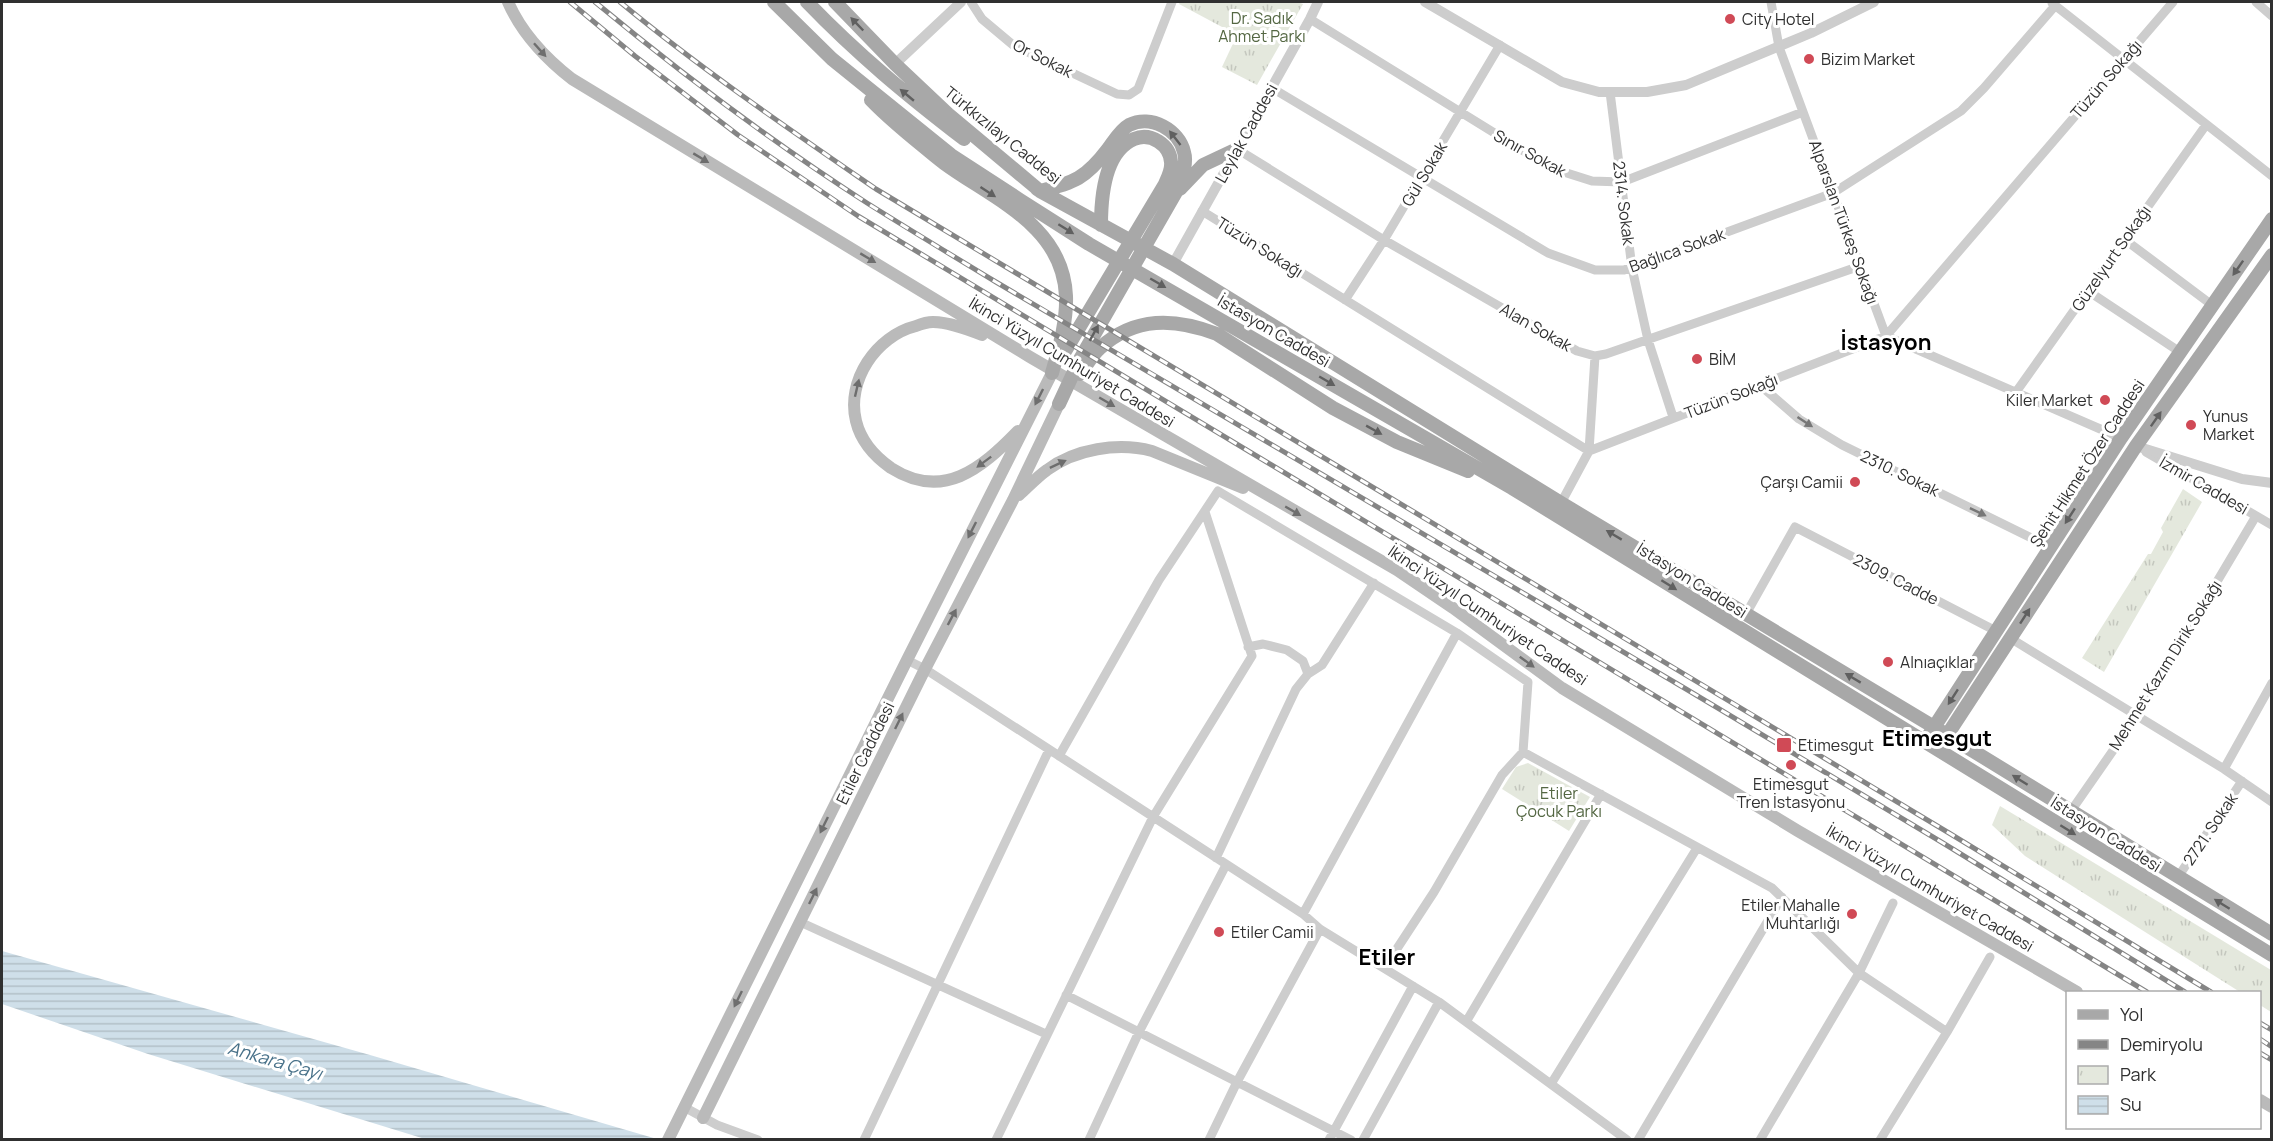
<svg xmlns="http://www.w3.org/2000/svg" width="2273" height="1141" font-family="Manrope,sans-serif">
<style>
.park{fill:url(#park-tufts)}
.water{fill:url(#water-rules)}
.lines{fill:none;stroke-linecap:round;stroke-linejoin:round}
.minor{stroke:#cdcdcd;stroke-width:9}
.tertiary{stroke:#cdcdcd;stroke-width:10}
.secondary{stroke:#bababa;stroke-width:12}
.primary{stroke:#a8a8a8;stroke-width:14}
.rail-casing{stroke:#858585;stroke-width:5}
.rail{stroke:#fff;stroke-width:3;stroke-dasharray:9;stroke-linecap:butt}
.oneway{fill:#606060}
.oneway2{fill:#6e6e6e}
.oneway3{fill:#777}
.poi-dot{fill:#d04a56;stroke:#fff;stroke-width:2}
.labels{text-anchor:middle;stroke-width:6;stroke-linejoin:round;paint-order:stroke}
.park-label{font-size:16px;fill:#546743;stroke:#fff}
.poi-label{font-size:16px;fill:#303030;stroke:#fff;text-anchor:start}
.street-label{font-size:16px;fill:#303030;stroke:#fff}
.water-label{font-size:18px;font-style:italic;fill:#487189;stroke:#fff}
.district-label{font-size:22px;font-weight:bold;fill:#000;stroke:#fff}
</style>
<defs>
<pattern id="park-tufts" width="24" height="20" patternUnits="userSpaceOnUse" patternTransform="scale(1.5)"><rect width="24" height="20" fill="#e4e8dd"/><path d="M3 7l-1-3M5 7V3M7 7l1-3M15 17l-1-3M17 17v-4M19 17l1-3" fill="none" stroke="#c4c7be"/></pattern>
<pattern id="water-rules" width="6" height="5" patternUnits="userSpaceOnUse" patternTransform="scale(1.5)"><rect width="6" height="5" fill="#cfdfe9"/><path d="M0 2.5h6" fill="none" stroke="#b2c0c8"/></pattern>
</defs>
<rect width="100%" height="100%" fill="#fff"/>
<!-- park -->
<path class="park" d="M1180 2H1297L1303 4 1257 85 1222 67 1237 35 1179 4Z
M2183 489 2202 502 2104 672 2082 658 2148 554H2151L2163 532 2161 528Z
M1528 763 1590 797 1569 831 1502 789 1516 767Z
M2000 806 2271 970V1012L2260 1005V992H2240L2025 856 1992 825Z"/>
<!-- water -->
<path class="water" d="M2 951 370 1055 657 1139H425L148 1054 2 1004Z"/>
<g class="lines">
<!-- minor -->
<path class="minor" d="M971 2 982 19 1013 45 1117 94 1129 95 1138 89 1172 2
M1771 2 1779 47 1886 336 2121 438
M2256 2 2272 16
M2052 3 2272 176
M1310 19 1551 168 1592 181 1622 182 1803 112
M1272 88 1548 253 1595 270H1624L1833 193 1961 111 1984 88 2054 7
M1610 92 1632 268 1648 340 1673 417
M1237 149 1384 240 1577 351 1595 356 1606 354 1860 266
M1202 211 1589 451 1886 336 2173 2
M2124 239 2212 305
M2088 291 2180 352
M1345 300 1384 240 1500 45
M1760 385 1799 419 1842 445 2050 547
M2016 392 2206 125
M2146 452 2272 525
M1561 503 1589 451 1595 356
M1746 614 1795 527 1996 631
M2010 638 2224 769 2272 802
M1248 647 1263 644 1287 650 1303 661 1308 674
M907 660 925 669 1303 914 1320 929 1439 1002 1627 1140
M1059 756 1159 580 1218 491 1457 633 1528 682 1523 752 1772 888 1859 973 1947 1032
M2224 769 2272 683
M2071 811 2137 716 2256 516
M1216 858 1296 689 1308 674 1322 665 1374 583
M2178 877 2242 781
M1303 914 1457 633
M800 922 1046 1034
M1385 967 1434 892 1502 775 1523 752
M1066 995 1351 1140
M1466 1022 1601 794
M1551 1084 1697 848
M684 1107 717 1125 758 1140
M864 1140 1049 750
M996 1140 1153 817 1252 656 1205 512
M1089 1140 1139 1032 1226 865
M1209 1140 1237 1082 1320 929
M1329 1140 1413 986
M1363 1140 1439 1002
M1638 1140 1782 897
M1760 1140 1859 973 1893 903
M1880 1140 1947 1032 1990 957"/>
<!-- tertiary -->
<path class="tertiary" d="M1425 2 1562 82 1599 92H1647L1686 85 1811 33 1874 2
M895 64 961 2
M1173 264 1310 19 1318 2
M2136 446 2242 479 2272 483"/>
<!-- secondary -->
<path class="secondary" d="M508 2C522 34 545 58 572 79L1030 357 1397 570 1453 608 1562 688 1798 831 2077 992
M982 335C967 329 949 322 933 322 928 322 921 324 916 326 876 336 846 381 856 421 861 442 874 456 891 468 943 501 981 469 1018 431
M1019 495C1028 487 1037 477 1047 470 1075 449 1118 442 1152 451L1243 488
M2260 1100 2272 1107
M703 1118 925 669 1013 500 1059 404
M668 1140 907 660 1052 373"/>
<!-- primary -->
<path class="primary" d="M774 2 832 59 951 155 1020 200 1089 244 1512 488 2272 955
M807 2C857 54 908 96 964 139
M835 2 895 64 948 114 1040 191 1173 264 1561 503 1934 727 2272 934
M871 100C893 123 919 143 944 163 993 199 1063 225 1066 296 1067 322 1059 348 1052 373
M1037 189 1040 191C1074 183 1086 178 1108 149 1114 141 1120 130 1129 125 1151 114 1179 130 1184 152 1188 165 1180 180 1176 192L1079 361 1059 404
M1180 189 1203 165 1237 149
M1061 358 1165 184C1168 177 1172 170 1171 162 1170 145 1151 132 1134 139 1104 152 1101 197 1101 225
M1080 374C1086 366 1092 355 1100 348 1135 316 1175 318 1217 334L1333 408 1397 442 1468 471
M1929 735 2121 438 2272 219
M1942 743 2136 446 2272 255"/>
<!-- rail casing -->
<g class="rail-casing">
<path id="rail" d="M570 2 635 56 738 135 858 216 2147 992
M595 2C682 74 772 142 867 203 910 230 953 256 996 282L1686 689 1943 843 2185 992
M620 2C701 69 789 129 876 189L1949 833 2211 992
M2260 1023 2272 1030
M2260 1039 2272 1047
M2260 1053 2272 1060"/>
</g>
<!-- rail -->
<use href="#rail" class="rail"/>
</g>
<!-- one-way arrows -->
<defs><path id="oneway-solid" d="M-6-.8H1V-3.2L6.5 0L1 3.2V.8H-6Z" transform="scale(1.5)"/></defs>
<g class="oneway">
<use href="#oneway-solid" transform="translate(857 24) rotate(-134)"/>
<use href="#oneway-solid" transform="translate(907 95) rotate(-140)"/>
<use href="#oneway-solid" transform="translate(1175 138) rotate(-128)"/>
<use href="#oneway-solid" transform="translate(988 192) rotate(33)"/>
<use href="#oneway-solid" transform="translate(1066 229) rotate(32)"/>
<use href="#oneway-solid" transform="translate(2238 268) rotate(125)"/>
<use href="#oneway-solid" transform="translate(1158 283) rotate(30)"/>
<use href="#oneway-solid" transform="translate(1094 333) rotate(-61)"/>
<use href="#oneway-solid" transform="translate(1327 381) rotate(30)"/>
<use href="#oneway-solid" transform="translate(2156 419) rotate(-55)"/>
<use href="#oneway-solid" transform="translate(1374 430) rotate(29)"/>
<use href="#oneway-solid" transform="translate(2070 516) rotate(123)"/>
<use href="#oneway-solid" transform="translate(1614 535) rotate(-149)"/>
<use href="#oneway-solid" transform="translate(1669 585) rotate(32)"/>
<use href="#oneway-solid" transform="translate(2025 616) rotate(-57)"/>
<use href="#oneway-solid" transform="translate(1853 678) rotate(-149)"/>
<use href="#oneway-solid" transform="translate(1953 697) rotate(123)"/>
<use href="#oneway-solid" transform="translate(2020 780) rotate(-148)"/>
<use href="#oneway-solid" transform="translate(2068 830) rotate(32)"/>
<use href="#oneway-solid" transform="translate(2222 904) rotate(-148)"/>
</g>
<g class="oneway2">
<use href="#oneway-solid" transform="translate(540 50) rotate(48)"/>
<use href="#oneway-solid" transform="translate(701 158) rotate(31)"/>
<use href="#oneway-solid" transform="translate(868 258) rotate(31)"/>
<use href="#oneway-solid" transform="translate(857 388) rotate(-77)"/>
<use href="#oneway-solid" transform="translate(1039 397) rotate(117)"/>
<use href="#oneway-solid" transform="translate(1107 402) rotate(30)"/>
<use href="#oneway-solid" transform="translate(984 462) rotate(143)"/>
<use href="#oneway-solid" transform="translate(1058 464) rotate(-25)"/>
<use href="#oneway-solid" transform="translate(1293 511) rotate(30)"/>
<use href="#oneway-solid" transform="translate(972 530) rotate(117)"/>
<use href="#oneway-solid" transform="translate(952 617) rotate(-62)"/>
<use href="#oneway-solid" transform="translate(1527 662) rotate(36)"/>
<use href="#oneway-solid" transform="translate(899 721) rotate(-64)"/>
<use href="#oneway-solid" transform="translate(824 825) rotate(116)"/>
<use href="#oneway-solid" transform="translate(813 896) rotate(-64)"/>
<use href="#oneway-solid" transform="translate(738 999) rotate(116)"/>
</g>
<g class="oneway3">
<use href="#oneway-solid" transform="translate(1805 422) rotate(33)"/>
<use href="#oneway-solid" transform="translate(1978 512) rotate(26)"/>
</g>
<!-- markers -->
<g class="poi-dot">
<circle cx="1730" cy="19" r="6"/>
<circle cx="1809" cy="59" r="6"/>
<circle cx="1697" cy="359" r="6"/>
<circle cx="2105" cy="400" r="6"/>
<circle cx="2191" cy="425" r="6"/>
<circle cx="1855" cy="482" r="6"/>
<circle cx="1888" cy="662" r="6"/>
<rect x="1776" y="737" width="16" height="16" rx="3"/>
<circle cx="1791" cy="765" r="6"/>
<circle cx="1852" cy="914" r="6"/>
<circle cx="1219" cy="932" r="6"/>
</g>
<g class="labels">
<!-- park labels -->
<g class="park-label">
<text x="1262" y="24">Dr. Sadık<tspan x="1262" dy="18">Ahmet Parkı</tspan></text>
<text x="1559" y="799">Etiler<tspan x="1559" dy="18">Çocuk Parkı</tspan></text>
</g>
<!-- poi labels -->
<g class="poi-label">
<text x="1742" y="25">City Hotel</text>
<text x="1821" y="65">Bizim Market</text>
<text x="1709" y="365">BİM</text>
<text x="2093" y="406" text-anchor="end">Kiler Market</text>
<text x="2203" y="422">Yunus<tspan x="2203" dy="18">Market</tspan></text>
<text x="1843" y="488" text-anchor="end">Çarşı Camii</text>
<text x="1900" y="668">Alnıaçıklar</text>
<text x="1798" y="751">Etimesgut</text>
<text x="1791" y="790" text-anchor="middle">Etimesgut<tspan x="1791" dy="18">Tren İstasyonu</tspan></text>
<text x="1840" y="911" text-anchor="end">Etiler Mahalle<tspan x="1840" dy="18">Muhtarlığı</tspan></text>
<text x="1231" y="938">Etiler Camii</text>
</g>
<!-- street labels -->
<g class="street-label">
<text transform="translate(1043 58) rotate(27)" y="6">Or Sokak</text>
<text transform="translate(2106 79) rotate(-49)" y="6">Tüzün Sokağı</text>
<text transform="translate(1246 133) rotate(-61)" y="6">Leylak Caddesi</text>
<text transform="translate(1003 135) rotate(39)" y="6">Türkkızılayı Caddesi</text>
<text transform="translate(1530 153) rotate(29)" y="6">Sınır Sokak</text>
<text transform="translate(1424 174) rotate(-59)" y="6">Gül Sokak</text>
<text transform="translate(1624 203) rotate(83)" y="6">2314. Sokak</text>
<text transform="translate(1844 222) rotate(70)" y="6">Alparslan Türkeş Sokağı</text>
<text transform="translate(1260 247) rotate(32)" y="6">Tüzün Sokağı</text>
<text transform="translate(1677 250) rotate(-20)" y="6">Bağlıca Sokak</text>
<text transform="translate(2111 258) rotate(-55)" y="6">Güzelyurt Sokağı</text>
<text transform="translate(1536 327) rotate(30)" y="6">Alan Sokak</text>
<text transform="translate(1274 331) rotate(30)" y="6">İstasyon Caddesi</text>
<text transform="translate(1072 362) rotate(31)" y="6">İkinci Yüzyıl Cumhuriyet Caddesi</text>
<text transform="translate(1731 396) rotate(-21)" y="6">Tüzün Sokağı</text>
<text transform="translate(2087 463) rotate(-57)" y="6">Şehit Hikmet Özer Caddesi</text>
<text transform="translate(1900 473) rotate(26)" y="6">2310. Sokak</text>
<text transform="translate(2204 485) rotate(30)" y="6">İzmir Caddesi</text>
<text transform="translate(1896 579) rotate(27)" y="6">2309. Cadde</text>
<text transform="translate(1692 580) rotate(32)" y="6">İstasyon Caddesi</text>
<text transform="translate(1488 615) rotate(34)" y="6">İkinci Yüzyıl Cumhuriyet Caddesi</text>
<text transform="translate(2165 665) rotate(-58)" y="6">Mehmet Kazım Dirik Sokağı</text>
<text transform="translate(865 753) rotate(-64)" y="6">Etiler Cadddesi</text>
<text transform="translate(2210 829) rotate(-56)" y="6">2721. Sokak</text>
<text transform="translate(2106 834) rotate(32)" y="6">İstasyon Caddesi</text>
<text transform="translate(1930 888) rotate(30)" y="6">İkinci Yüzyıl Cumhuriyet Caddesi</text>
</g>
<!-- water labels -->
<g class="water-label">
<text transform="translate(275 1061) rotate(16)" y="6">Ankara Çayı</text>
</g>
<!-- district labels -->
<g class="district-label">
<text x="1886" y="350">İstasyon</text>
<text x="1937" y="746">Etimesgut</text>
<text x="1387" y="965">Etiler</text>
</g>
</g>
<!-- border -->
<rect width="2273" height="1141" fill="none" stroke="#303030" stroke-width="6"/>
<!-- legend -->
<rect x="2066" y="991" width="195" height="138" fill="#ffffff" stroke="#acacac" stroke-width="1.5"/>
<rect x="2078" y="1010" width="30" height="9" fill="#a8a8a8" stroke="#acacac" stroke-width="1.5"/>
<text x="2120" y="1021" font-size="18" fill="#303030">Yol</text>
<rect x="2078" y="1040" width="30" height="9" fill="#858585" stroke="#acacac" stroke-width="1.5"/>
<text x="2120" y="1051" font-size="18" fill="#303030">Demiryolu</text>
<rect x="2078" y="1066" width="30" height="18" fill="url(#park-tufts)" stroke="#acacac" stroke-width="1.5"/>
<text x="2120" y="1081" font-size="18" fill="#303030">Park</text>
<rect x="2078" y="1096" width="30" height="18" fill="url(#water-rules)" stroke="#acacac" stroke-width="1.5"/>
<text x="2120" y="1111" font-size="18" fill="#303030">Su</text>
</svg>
